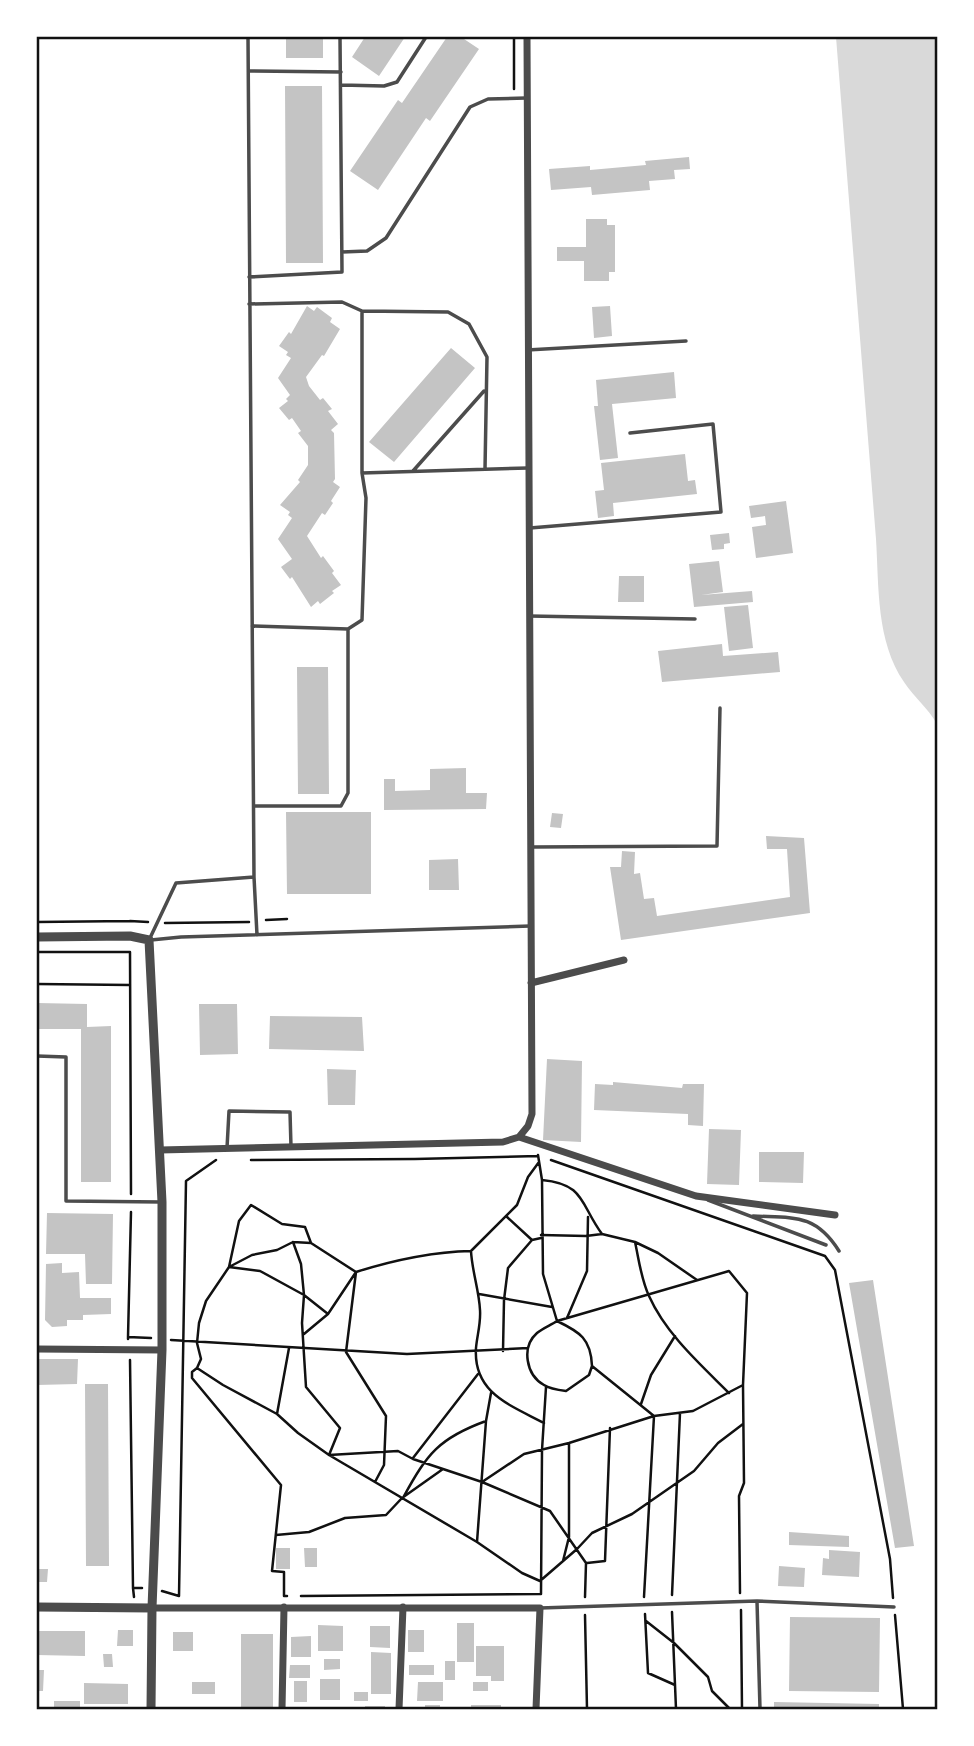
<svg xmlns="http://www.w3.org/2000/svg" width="974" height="1746" font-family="Roboto,sans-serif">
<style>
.water{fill:#d9d9d9}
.building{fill:#c4c4c4}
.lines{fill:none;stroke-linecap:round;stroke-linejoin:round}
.path{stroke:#111;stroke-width:2.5}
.service{stroke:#4c4c4c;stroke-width:3.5}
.minor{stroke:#4c4c4c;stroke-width:7}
.tertiary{stroke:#4c4c4c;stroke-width:9}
.neatline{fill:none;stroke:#111;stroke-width:2.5}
</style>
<rect width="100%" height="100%" fill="#fff"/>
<!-- water -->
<path class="water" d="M836 37H937V724C928 708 914 697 904 682 876 641 879 587 876 539Z"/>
<!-- building -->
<path class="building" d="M286 37H323V58H286Z
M365 37H405L379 76 352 57Z
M447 37H461L479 49 430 121 426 118 378 190 350 171 398 100 402 103Z
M285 86H322L323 263H286Z
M689 157 690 169 674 170 675 179 649 181 650 190 592 195 591 187 551 190 549 169 590 166V170L646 165 645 161Z
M586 219H607V225H615V272H609V281H584V261H557V247H586Z
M307 306 314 311 317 307 332 318 330 322 340 329 324 356 322 355 306 377 309 386 320 400 323 398 332 409 328 411 338 424 331 430 334 433 335 479 333 482 340 487 331 501 333 503 325 515 322 513 307 536 321 558 323 556 334 571 332 573 341 585 332 591 334 593 320 604 318 601 311 607 292 577 290 579 281 567 292 559 278 539 292 518 288 515 290 512 280 505 300 482 298 480 308 465V446L298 433 301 431 292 418 289 420 279 408 288 401 286 399 290 395 278 378 291 358 286 355 288 352 279 346 289 332 291 334Z
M610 306 612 336 594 338 592 307Z
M451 348 475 368 394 462 369 442Z
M674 372 676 398 612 404 618 458 600 460 594 406H598L596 380Z
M685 454 688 481 695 480 697 494 613 503 614 516 598 518 595 491 604 490 601 463Z
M786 501 793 553 756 558 752 527 766 525 765 516 751 518 749 506Z
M729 533 730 543 724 544V549L712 550 710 535Z
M719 561 723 592 701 595 752 591 753 602 694 607 689 564Z
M619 576H644V602H618Z
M748 605 753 648 729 651 724 607Z
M722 644 723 656 778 652 780 672 662 682 658 651Z
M297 667H328L329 794H298Z
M466 768V793H487L486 809 384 810V779H395V791L430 790V769Z
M286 812H371V894H287Z
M552 813 563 814 561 828 550 827Z
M766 836 804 838 810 913 621 940 610 867H621L622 851 635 852 634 874 640 873 644 899 654 898 657 916 790 897 787 849H767Z
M458 859 459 890H429V860Z
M37 1003 87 1004V1027L111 1026V1182H81V1029H37Z
M199 1004H237L238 1054 200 1055Z
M270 1016 362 1017 364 1051 269 1049Z
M547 1059 582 1061 581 1142 543 1140Z
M327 1069 356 1070 355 1105H328Z
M613 1082 682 1088 683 1084H704L703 1126 688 1125V1114L594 1110 595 1084 613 1085Z
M709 1129 741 1130 739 1185 707 1184Z
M759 1152H804L803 1183 759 1182Z
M47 1213 113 1214 112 1284H86L85 1254H46Z
M62 1263V1273L79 1272 80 1298H111V1314L83 1315V1320H67V1326L52 1327 45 1320 46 1264Z
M873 1280 914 1546 895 1548 849 1283Z
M37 1359H78L77 1384 37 1385Z
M85 1384H108L109 1566H86Z
M789 1532 849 1536V1547L789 1545Z
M276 1548H290V1569H276Z
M304 1548H317V1567H305Z
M829 1550 860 1552 859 1577 822 1575 823 1558 829 1559Z
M779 1566 805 1568 804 1587 778 1586Z
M37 1569H48L47 1582H37Z
M790 1617 880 1618 879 1692 789 1691Z
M457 1623H474V1662H457Z
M318 1625 343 1626V1651H318Z
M370 1626H390V1648L370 1647Z
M118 1630H133V1646H117Z
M408 1630H424V1652H408Z
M37 1631H85V1656L37 1655Z
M173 1632H193V1651H173Z
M241 1634H273V1709H241Z
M311 1636V1657H291V1637Z
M476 1646H504V1681H491V1676H476Z
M371 1652 391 1653V1694H371Z
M103 1654H112L113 1667H104Z
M324 1659H340V1669L324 1670Z
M445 1661H455V1680H445Z
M290 1665H310V1678H289Z
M409 1665H434V1675H409Z
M37 1670H44L43 1691H37Z
M320 1679H340V1700H320Z
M294 1681H307V1702H294Z
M192 1682H215V1694H192Z
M418 1682H443V1701H417Z
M473 1682H488V1691H473Z
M84 1683 128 1684V1704H84Z
M354 1692H368V1701H354Z
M54 1701H80V1709H54Z
M774 1702 879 1704V1709H774Z
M425 1705H440V1709H425Z
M471 1705H501V1709H471Z
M365 1706H385V1709H365Z"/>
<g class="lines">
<!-- path -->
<path class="path" d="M514 37V89
M266 920 287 919
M130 921 148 922
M37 922 130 921
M165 923 249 922
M37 952H130L131 1194
M37 984 130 985
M538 1155 542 1180 543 1274 557 1321C580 1332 591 1339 592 1366
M251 1160 415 1159 538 1156
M551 1160 825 1256 835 1270 890 1559 893 1598
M539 1162 528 1177 517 1205 471 1251C472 1271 479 1290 480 1310 481 1323 477 1336 476 1348 473 1393 510 1405 544 1423
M542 1180C585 1184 580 1204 602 1234L635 1242C639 1260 641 1279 649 1296 666 1334 700 1364 729 1393
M506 1216 532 1240
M541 1235 586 1236 602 1234
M293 1242 301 1264 304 1295 302 1323 306 1387 340 1428 329 1455 477 1542 522 1573 540 1581 577 1549 592 1533 632 1514 694 1471 718 1443 743 1424
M635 1242 658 1253 697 1280
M311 1243 305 1227 282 1224 251 1205 239 1221 229 1267 260 1271 304 1295 328 1314
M479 1294 552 1307
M567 1318 587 1271 588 1217
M128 1337 131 1212
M128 1339V1337L151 1338
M171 1340 407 1354 528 1348
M503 1351 504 1300 508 1268 532 1240 541 1238
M130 1360 133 1588
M197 1368 223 1385 277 1414 298 1433 329 1455 398 1451 413 1459 482 1482 550 1511 586 1563 585 1597
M641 1404 651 1375 675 1336
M277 1414 289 1348
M413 1458 478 1374
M375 1482 384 1465 386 1416 346 1352 356 1272C394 1260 431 1252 471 1251
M482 1482 524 1454 569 1443 654 1416 644 1597
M404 1496C427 1454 439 1438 486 1421
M276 1535 309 1532 345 1518 386 1515 402 1498 443 1469
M477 1542 486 1421 491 1393
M563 1561 569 1537V1443
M587 1563 605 1561 610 1428
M162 1591 179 1596
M740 1593 739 1496 744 1483 743 1385 747 1293 729 1271 557 1321C551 1325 543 1328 537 1333 521 1347 526 1375 544 1385 550 1389 558 1390 566 1391L589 1375 592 1366 654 1416 693 1411 743 1385
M672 1595 680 1413
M179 1596 186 1181 216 1160
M287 1596H284V1572L272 1571 281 1485 192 1378V1372L197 1368 201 1359 197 1343 199 1323 206 1301 229 1267 252 1255 277 1250 293 1242 311 1243 356 1272 328 1314 304 1334
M301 1596 541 1594 542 1450 546 1387
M134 1597 133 1588H142
M741 1610 742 1709
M672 1612 676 1709
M645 1614 648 1673 675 1685
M585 1615 587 1709
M895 1615 903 1709
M646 1621 674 1643 708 1677 712 1691 730 1709"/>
<!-- service -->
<path class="service" d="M249 71 341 72
M341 85 384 86 397 82 426 37
M342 252 367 251 386 238 470 107 488 99 526 98
M249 277 342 272 340 37
M249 304 342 302 362 311 448 312 469 324 487 357 485 469
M362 311V473L528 468
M527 350 686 341
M413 471 484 391
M530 528 721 512 713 424 630 433
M529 616 695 619
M252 626 348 629 362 620 366 498 362 473
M254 806H341L348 793V629
M532 847 717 846 720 708
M254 877 257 935
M150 938 176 883 254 877 248 37
M151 940 181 937 530 926
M37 1056 66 1057V1201L161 1202
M227 1148 229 1111 290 1112 291 1147
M708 1200 826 1245
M753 1216C793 1218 815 1213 839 1251
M757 1601 760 1709
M540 1608 757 1601 894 1607"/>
<!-- minor -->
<path class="minor" d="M531 983 624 960
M519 1137 528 1126 532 1114 527 37
M160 1150 503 1142 519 1137 696 1196 835 1215
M37 1349 162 1350
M152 1608H540L536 1709
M282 1709 284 1607
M399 1709 403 1607"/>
<!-- tertiary -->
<path class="tertiary" d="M37 937 130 936 149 940 162 1202V1350L152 1608 151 1709
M37 1607 152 1608"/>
</g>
<!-- border -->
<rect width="974" height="1746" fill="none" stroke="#ffffff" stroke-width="77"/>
<rect x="38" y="38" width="898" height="1670" class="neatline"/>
</svg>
